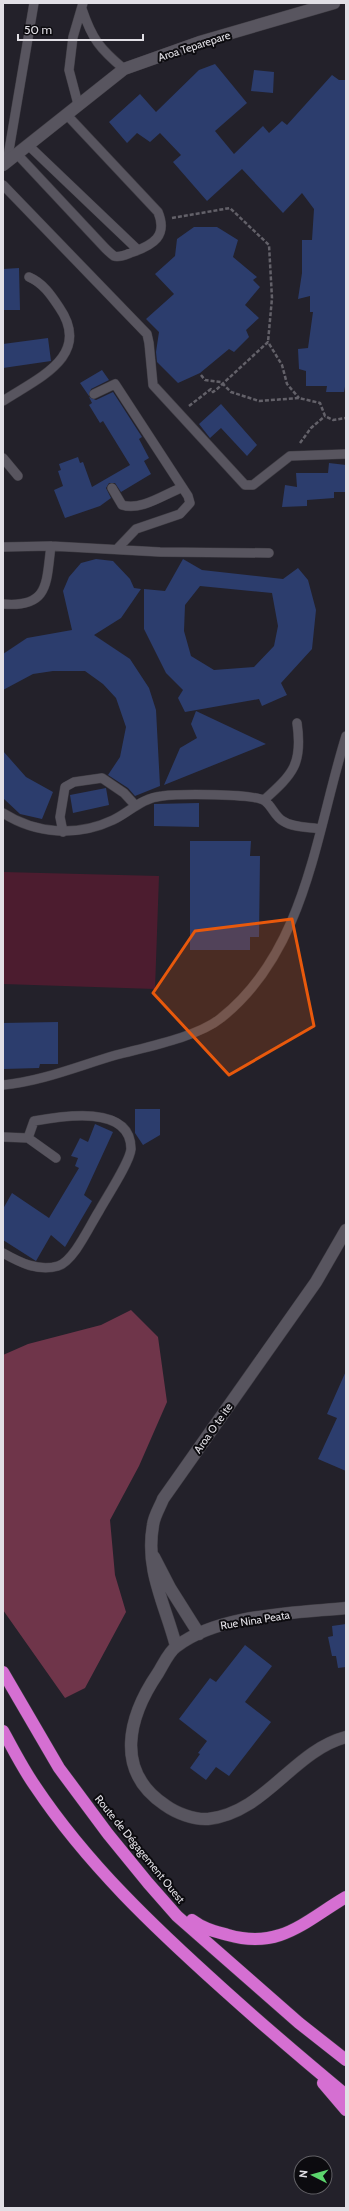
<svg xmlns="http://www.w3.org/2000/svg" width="349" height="2211" font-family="Cabin,sans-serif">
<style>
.green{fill:#4c1c2f}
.forest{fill:#6f354a}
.building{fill:#2c3d6d;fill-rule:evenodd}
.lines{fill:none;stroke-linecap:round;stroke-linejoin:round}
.lane-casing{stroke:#403e45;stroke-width:10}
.secondary-casing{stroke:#403e45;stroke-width:13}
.highway-casing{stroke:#403e45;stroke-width:13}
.path{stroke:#636169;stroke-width:2.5;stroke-dasharray:4 2;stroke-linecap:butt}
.lane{stroke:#58555f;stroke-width:9}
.secondary{stroke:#58555f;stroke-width:12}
.highway{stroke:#d56fd2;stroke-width:12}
.marked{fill:#e8590c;fill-opacity:0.2;stroke:#e8590c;stroke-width:3;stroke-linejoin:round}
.labels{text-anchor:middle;stroke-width:4;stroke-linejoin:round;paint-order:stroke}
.street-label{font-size:11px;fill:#e1dfe5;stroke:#0c0b0f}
</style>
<rect width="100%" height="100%" fill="#23212a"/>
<!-- green -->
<path class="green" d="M3 872 159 876 155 989 3 984Z"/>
<!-- forest -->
<path class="forest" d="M131 1310 158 1337 167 1402 139 1466 110 1520 115 1575 126 1612 85 1688 65 1698 3 1610V1355L28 1344 101 1325Z"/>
<!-- building -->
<path class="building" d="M215 64 247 103 215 131 234 154 263 126 269 133 282 121 287 125 332 75 339 80H346V381L344 392H326L327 386H306V371L299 369 298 349 308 348 313 312H310V296L298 299 302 273V240H312L314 209 302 193 283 213 242 169 207 201 173 162 181 155 160 133 150 142 137 133 127 143 109 122 140 94 156 112 199 70Z
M254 70 274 72 273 93 251 91Z
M194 227H217L238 240 233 257 257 277 253 280 260 287 245 305 259 318 246 330 249 337 234 352 229 349 200 373 178 383 157 362 156 352 159 332 146 319 174 294 155 274 175 256 177 239Z
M19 268 20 310H3V269Z
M48 338 51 361 3 368V344Z
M102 370 109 380 91 389 89 396 80 383Z
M113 392 142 437 139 439 149 458 144 461 151 474 121 492 115 483H109L106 488 111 498 100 506 65 518 54 490 63 486 58 471 61 470 59 464 78 457 80 463 83 462 92 487 130 465 103 421 100 423 89 405 92 403 89 397 96 400Z
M221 404 257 445 247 456 221 428 210 438 199 424Z
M329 463 346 465V492H333H334V498L307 500V506L282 507 285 485 297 487 296 473H328Z
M96 559 113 561 130 579 134 588 141 589 121 618 94 635 130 659 149 688 156 710 160 786 135 796 128 788 108 775 120 757 126 727 116 698 103 684 85 671H53L33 674 3 690V654L27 638 72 630 63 591 69 577 81 563Z
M183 559 202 570 283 579 298 568 308 580 316 610 312 649 281 683 287 695 262 706 259 699 185 712 178 698 183 690 166 673 144 629V589L165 591ZM200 586 272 593 278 626 274 646 254 667 214 670 191 656 184 631 185 605Z
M196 711 266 744 164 785 180 748 197 738 191 724Z
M3 751 26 777 53 792 42 819 20 814 3 798Z
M106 788 109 805 73 813 70 795Z
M199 803V827L154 826V804Z
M190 841H251L250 856H260L259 937H250V950H190Z
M58 1022V1064H40L39 1068 3 1069V1023Z
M135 1109H160V1135L143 1145 135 1133Z
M95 1124 113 1132 84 1195 92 1201 65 1247 51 1235 36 1261 3 1240V1209L12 1193 49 1218 79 1168 75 1166 78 1158 71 1156 80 1138 88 1142Z
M346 1371V1471L318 1459 337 1418 327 1414Z
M346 1624V1667L338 1668 336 1656H332L328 1637 333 1636 332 1626Z
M245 1645 272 1666 245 1702 271 1722 229 1776 216 1767 206 1780 190 1768 200 1754 198 1753 207 1741 179 1719 210 1678 216 1682Z"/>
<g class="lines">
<!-- lane casing -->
<g class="lane-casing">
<path id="lane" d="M82 9C92 39 100 49 124 69
M78 104 69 70 73 37 83 3
M28 145 138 250
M17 154 105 248C107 250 111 254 114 256 120 258 127 254 133 252 153 245 168 236 158 212L66 114
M7 162 34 3
M3 185 147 334 149 343 153 385 245 485H253L290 456 346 454
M94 394 115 384 188 496 190 503 180 514 136 529 117 549
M3 401C38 378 93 356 59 307 51 295 43 283 29 277
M3 458 18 476
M112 488 122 505C141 511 163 495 181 488
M3 547 51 546 160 552 269 553
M3 604C50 608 46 582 51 546
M264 800C293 774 303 764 297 723
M3 813C36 834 77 837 113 820 130 812 141 798 162 796 177 794 253 793 265 801 272 806 275 817 283 821 293 828 310 827 321 829
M63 832 60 817 65 787 74 782 102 778 124 793 135 805
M3 1085C43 1081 78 1066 116 1055 146 1047 198 1037 221 1018 306 951 316 832 346 736
M3 1137 28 1138
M3 1253C19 1262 38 1272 58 1266 74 1261 90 1225 99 1211 106 1198 130 1162 131 1149 131 1104 62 1116 34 1121L28 1138 56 1158"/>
</g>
<!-- secondary casing -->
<g class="secondary-casing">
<path id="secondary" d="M3 165 124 69 200 42 334 3
M154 1557 170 1588 199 1634
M346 1608C295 1613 219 1614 177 1646 169 1651 163 1665 158 1673 128 1717 114 1771 165 1805 176 1813 194 1820 208 1819 265 1813 293 1751 346 1737
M176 1646C165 1604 145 1570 153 1525 154 1516 160 1507 163 1499L316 1282 346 1230"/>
</g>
<!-- highway casing -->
<g class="highway-casing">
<path id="highway" d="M3 1672 59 1768 108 1834 148 1883 177 1916 299 2023 346 2060
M3 1731C13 1749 23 1769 35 1786 87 1864 155 1928 224 1990 264 2026 305 2061 346 2095
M192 1920C204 1929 214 1931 228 1935 280 1950 305 1921 346 1897
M323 2083 346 2110"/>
</g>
<!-- path -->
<path class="path" d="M172 218 230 208 269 245 272 298 268 342
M201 375 205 380 221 382 231 392 259 401 299 398 320 403 325 416 333 420 346 418
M189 406 211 389 213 392 217 389 268 342 282 365 287 384 299 398
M300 443 311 428 325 416"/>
<!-- lane -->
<use href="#lane" class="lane"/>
<!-- secondary -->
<use href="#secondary" class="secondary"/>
<!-- highway -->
<use href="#highway" class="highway"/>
</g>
<!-- marked area -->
<path class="marked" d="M292 919 314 1026 229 1075 153 993 195 931Z"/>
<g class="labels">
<!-- street labels -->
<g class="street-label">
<text transform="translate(194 46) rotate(-18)" y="4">Aroa Teparepare</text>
<text transform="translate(213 1428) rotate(-55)" y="4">Aroa O te ite</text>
<text transform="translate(255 1620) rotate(-9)" y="4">Rue Nina Peata</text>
<text transform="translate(140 1849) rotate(51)" y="4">Route de Dégagement Ouest</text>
</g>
</g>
<!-- border -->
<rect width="349" height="2211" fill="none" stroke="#e1dfe5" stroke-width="8"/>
<!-- north arrow -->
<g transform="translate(313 2175) rotate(276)"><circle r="19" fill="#0c0b0f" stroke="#616065"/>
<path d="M0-3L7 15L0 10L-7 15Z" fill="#5cd56d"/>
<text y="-6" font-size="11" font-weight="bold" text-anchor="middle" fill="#e1dfe5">N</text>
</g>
<!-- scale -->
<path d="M18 34v6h125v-6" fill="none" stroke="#e1dfe5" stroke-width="2"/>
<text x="24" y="34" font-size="12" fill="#e1dfe5" stroke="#0c0b0f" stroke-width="3" paint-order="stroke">50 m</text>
</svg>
